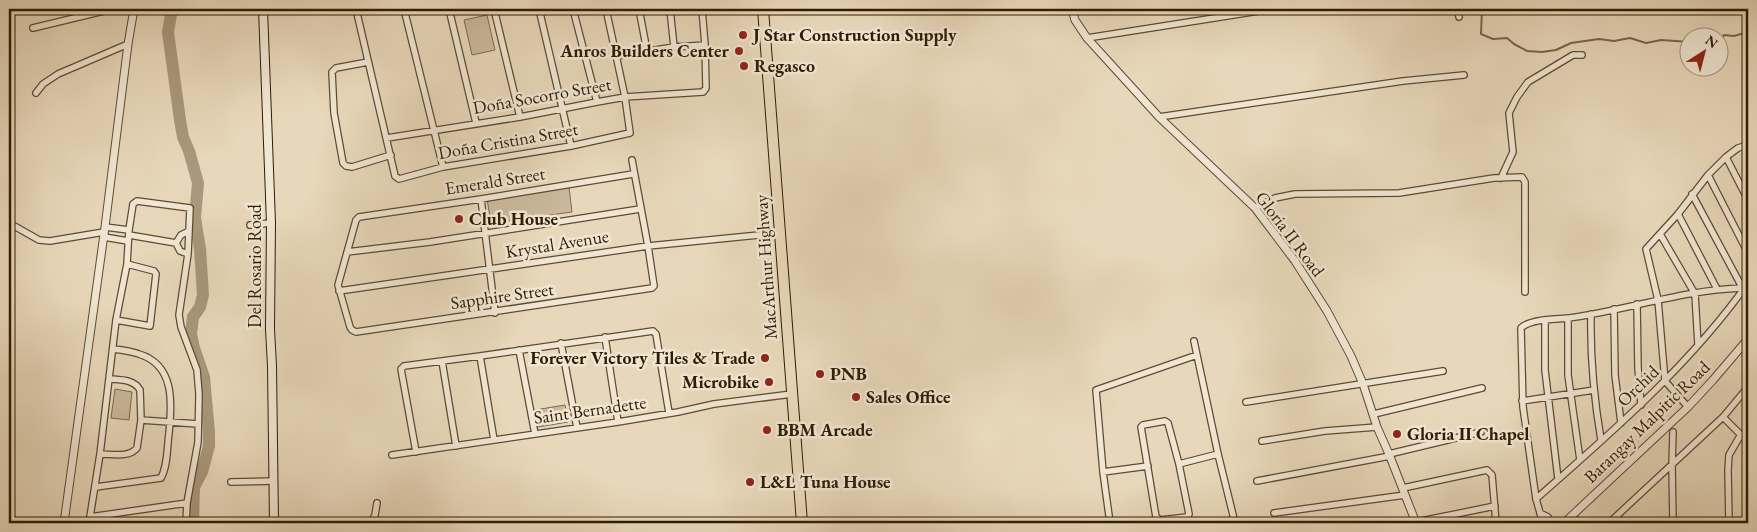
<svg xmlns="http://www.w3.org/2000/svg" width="1757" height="532" font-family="'EB Garamond',serif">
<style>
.green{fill:#c9b89c;stroke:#7c6a4f}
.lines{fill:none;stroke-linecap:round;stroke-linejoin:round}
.stream{stroke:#79664b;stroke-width:2}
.river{stroke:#a9987c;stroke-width:12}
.minor-casing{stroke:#5e4b30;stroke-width:8}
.tertiary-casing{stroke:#5e4b30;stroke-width:9}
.secondary-casing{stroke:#301c02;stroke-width:10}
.trunk-casing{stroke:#301c02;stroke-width:12}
.minor{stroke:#f0e6d3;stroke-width:5.5}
.tertiary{stroke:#f0e6d3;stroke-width:7}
.secondary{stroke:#f0e6d3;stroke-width:8}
.trunk{stroke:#e8d8bb;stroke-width:10}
.poi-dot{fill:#8f2418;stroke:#f0e6d3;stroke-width:2}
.labels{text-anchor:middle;stroke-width:5;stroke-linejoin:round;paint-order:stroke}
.poi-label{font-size:18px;font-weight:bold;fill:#301c02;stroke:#f0e6d3;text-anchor:start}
.street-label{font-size:18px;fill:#301c02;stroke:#f0e6d3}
</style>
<rect width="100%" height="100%" fill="#e8d8bb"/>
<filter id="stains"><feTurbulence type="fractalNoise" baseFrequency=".004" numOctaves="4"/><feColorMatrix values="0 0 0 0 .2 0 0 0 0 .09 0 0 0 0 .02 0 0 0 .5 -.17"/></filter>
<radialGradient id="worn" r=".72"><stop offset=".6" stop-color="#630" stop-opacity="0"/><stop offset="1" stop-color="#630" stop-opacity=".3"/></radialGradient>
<!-- green -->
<path class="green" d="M487 15 495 50 472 55 464 20Z
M569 187 572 212 491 223 487 199Z
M115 389 132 392 129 420 111 418Z
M565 405 568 422 538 427 535 410Z"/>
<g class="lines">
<!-- stream -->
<path class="stream" d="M1482 9 1481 34 1493 39 1507 38 1514 44 1527 51 1542 52 1556 50 1571 43 1599 39 1614 41 1630 38 1646 43 1661 40 1690 42
M1720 41 1724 35 1734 36 1748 32"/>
<!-- river -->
<path class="river" d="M172 9 168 32 180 120 183 137 189 151 198 183 195 218 200 249 203 295 200 307 193 317 191 334 194 348 204 377 209 432V446L202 472 194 487 193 523"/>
<!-- minor casing -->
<g class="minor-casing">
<path id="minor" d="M356 9 395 176 399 179 443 167 571 146 630 133 625 97 606 9
M404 9 443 167
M449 9 476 123
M494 9 520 117
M539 9 571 146
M573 9 597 102
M639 9 647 51
M670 9 674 47
M1458 9 1459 17
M33 28 112 9
M1087 38 1272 9
M617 56 674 47 705 45
M368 62 336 68 332 72 334 113 343 163 346 166 352 167 391 155
M36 93 43 84 58 74 128 44
M1159 117 1403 81 1464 75
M387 138 520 117 597 102 625 97 703 92 706 88 705 45 702 9
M1726 157 1748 200
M632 160 648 246 654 286 652 288 356 332 352 330 350 327 338 285 356 220 359 217 481 199 633 174
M1708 175 1748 253
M1501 178 1513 152 1509 113 1517 97 1528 82 1573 55H1582
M1692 194 1743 289
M481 199 495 313
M1255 208 1275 198 1295 194 1399 193 1494 178 1522 177 1525 182V292
M1678 214 1717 289
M9 223 39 240 50 241 104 232
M250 225 271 223
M105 227 129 230
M1660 234 1695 294 1698 345
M129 235 176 243
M104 237 128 241
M347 252 430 242 640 209
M188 254 180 251 176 243 181 235 189 231
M339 291 648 246 780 233
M1637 304 1638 368 1641 405
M1614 309 1615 375 1621 423
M1591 314C1590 357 1594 398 1601 440
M1568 318V375L1580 460
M116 320 150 326 156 274 154 271 127 264
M1545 320V370L1558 479
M605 337 618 422
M1194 341 1218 454 1235 523
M561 343 577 428
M519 350 535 434
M480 356 494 440
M442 361 456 446
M1522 401 1594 390
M1246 402 1443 371
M1688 407 1665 381 1658 300 1646 249 1678 214 1708 175 1726 157 1738 148 1748 145
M1374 414 1482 388
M1723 417 1748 442
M141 420 198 424
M1165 421 1168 423 1179 464 1189 514 1187 517 1160 520 1156 517 1141 427 1143 425Z
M1262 441 1325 431 1377 427
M416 452 401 369 404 366 480 356 653 331 656 334 669 413
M100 454C112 454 129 458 137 448L141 420 140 390C134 379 120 380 109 379
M1389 454 1481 432
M392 455 618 422 678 412 714 404 792 394
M1179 464 1218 454
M1103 472 1148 466
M1257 481 1390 456
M231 482 274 481
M96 487 161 478C168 465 167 447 169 433 172 403 175 365 139 354 131 351 122 350 113 349
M1403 488 1487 470 1492 475 1496 523
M1536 499C1612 432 1689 366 1748 283
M1274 513 1405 495
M1540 513 1548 517 1551 523
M9 517 13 519 14 523
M90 517 187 503
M1416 522 1495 506
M89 523 100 454 116 320 127 264 129 230 133 204 137 201 190 208 188 254 179 315 181 327 197 370 199 394 198 442 187 503 186 523
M371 523 375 515 377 503
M1110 523 1103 472 1096 390 1197 355
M1543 523 1536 499 1523 407 1521 328C1530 319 1556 319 1569 318 1627 310 1683 290 1742 288
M1609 523 1723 417 1748 387
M1673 523 1672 465 1673 432
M1729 523 1728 470 1729 455 1740 436"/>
</g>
<!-- tertiary casing -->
<g class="tertiary-casing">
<path id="tertiary" d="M1072 9 1075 20 1087 38 1159 117 1255 208 1295 261 1327 311 1351 356 1363 384 1377 427 1389 454 1416 523
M64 523 105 227 128 44 134 9
M1564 523 1688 407 1713 380 1748 339"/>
</g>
<!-- secondary casing -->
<g class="secondary-casing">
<path id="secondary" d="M263 9 271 223 270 329 272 366 274 523"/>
</g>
<!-- trunk casing -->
<g class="trunk-casing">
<path id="trunk" d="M763 9 802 523"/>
</g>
<!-- minor -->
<use href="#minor" class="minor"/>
<!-- tertiary -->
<use href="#tertiary" class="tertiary"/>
<!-- secondary -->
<use href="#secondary" class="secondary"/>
<!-- trunk -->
<use href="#trunk" class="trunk"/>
</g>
<!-- markers -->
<g class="poi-dot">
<circle cx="743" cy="35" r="5"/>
<circle cx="739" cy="51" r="5"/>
<circle cx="744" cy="66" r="5"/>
<circle cx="459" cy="219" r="5"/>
<circle cx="765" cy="358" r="5"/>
<circle cx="820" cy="374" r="5"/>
<circle cx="769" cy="382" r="5"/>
<circle cx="856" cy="397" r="5"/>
<circle cx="767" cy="430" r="5"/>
<circle cx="1397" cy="434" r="5"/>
<circle cx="750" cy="482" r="5"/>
</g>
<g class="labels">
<!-- poi labels -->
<g class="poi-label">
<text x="753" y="41">J Star Construction Supply</text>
<text x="729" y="57" text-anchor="end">Anros Builders Center</text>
<text x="754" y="72">Regasco</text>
<text x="469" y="225">Club House</text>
<text x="755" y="364" text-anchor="end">Forever Victory Tiles &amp; Trade</text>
<text x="830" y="380">PNB</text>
<text x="759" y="388" text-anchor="end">Microbike</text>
<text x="866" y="403">Sales Office</text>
<text x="777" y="436">BBM Arcade</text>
<text x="1407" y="440">Gloria II Chapel</text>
<text x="760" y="488">L&amp;L Tuna House</text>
</g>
<!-- street labels -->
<g class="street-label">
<text transform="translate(542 96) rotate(-10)" y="6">Doña Socorro Street</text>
<text transform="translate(508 141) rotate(-10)" y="6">Doña Cristina Street</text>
<text transform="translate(495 181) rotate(-9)" y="6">Emerald Street</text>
<text transform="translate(1290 234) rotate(53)" y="6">Gloria II Road</text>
<text transform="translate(557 244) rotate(-9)" y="6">Krystal Avenue</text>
<text transform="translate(255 266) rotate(-90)" y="6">Del Rosario Road</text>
<text transform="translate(766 267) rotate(-94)" y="6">MacArthur Highway</text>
<text transform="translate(502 296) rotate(-8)" y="6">Sapphire Street</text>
<text transform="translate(1638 386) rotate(-44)" y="6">Orchid</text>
<text transform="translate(590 410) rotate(-8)" y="6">Saint Bernadette</text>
<text transform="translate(1647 422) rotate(-44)" y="6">Barangay Malpitic Road</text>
</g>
</g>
<!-- margin -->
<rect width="1757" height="532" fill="none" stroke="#e8d8bb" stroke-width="30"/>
<rect x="10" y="10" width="1737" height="512" fill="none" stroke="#301c02" stroke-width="2.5"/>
<rect x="15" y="15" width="1727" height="502" fill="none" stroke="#301c02"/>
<!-- north arrow -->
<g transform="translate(1704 52) rotate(36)"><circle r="24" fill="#f0e6d3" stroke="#a3957f"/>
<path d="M0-4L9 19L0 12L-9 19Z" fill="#8f2418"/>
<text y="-8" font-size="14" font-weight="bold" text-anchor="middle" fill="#301c02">N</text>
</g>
<rect width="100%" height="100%" filter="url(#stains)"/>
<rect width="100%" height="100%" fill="url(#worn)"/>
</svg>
